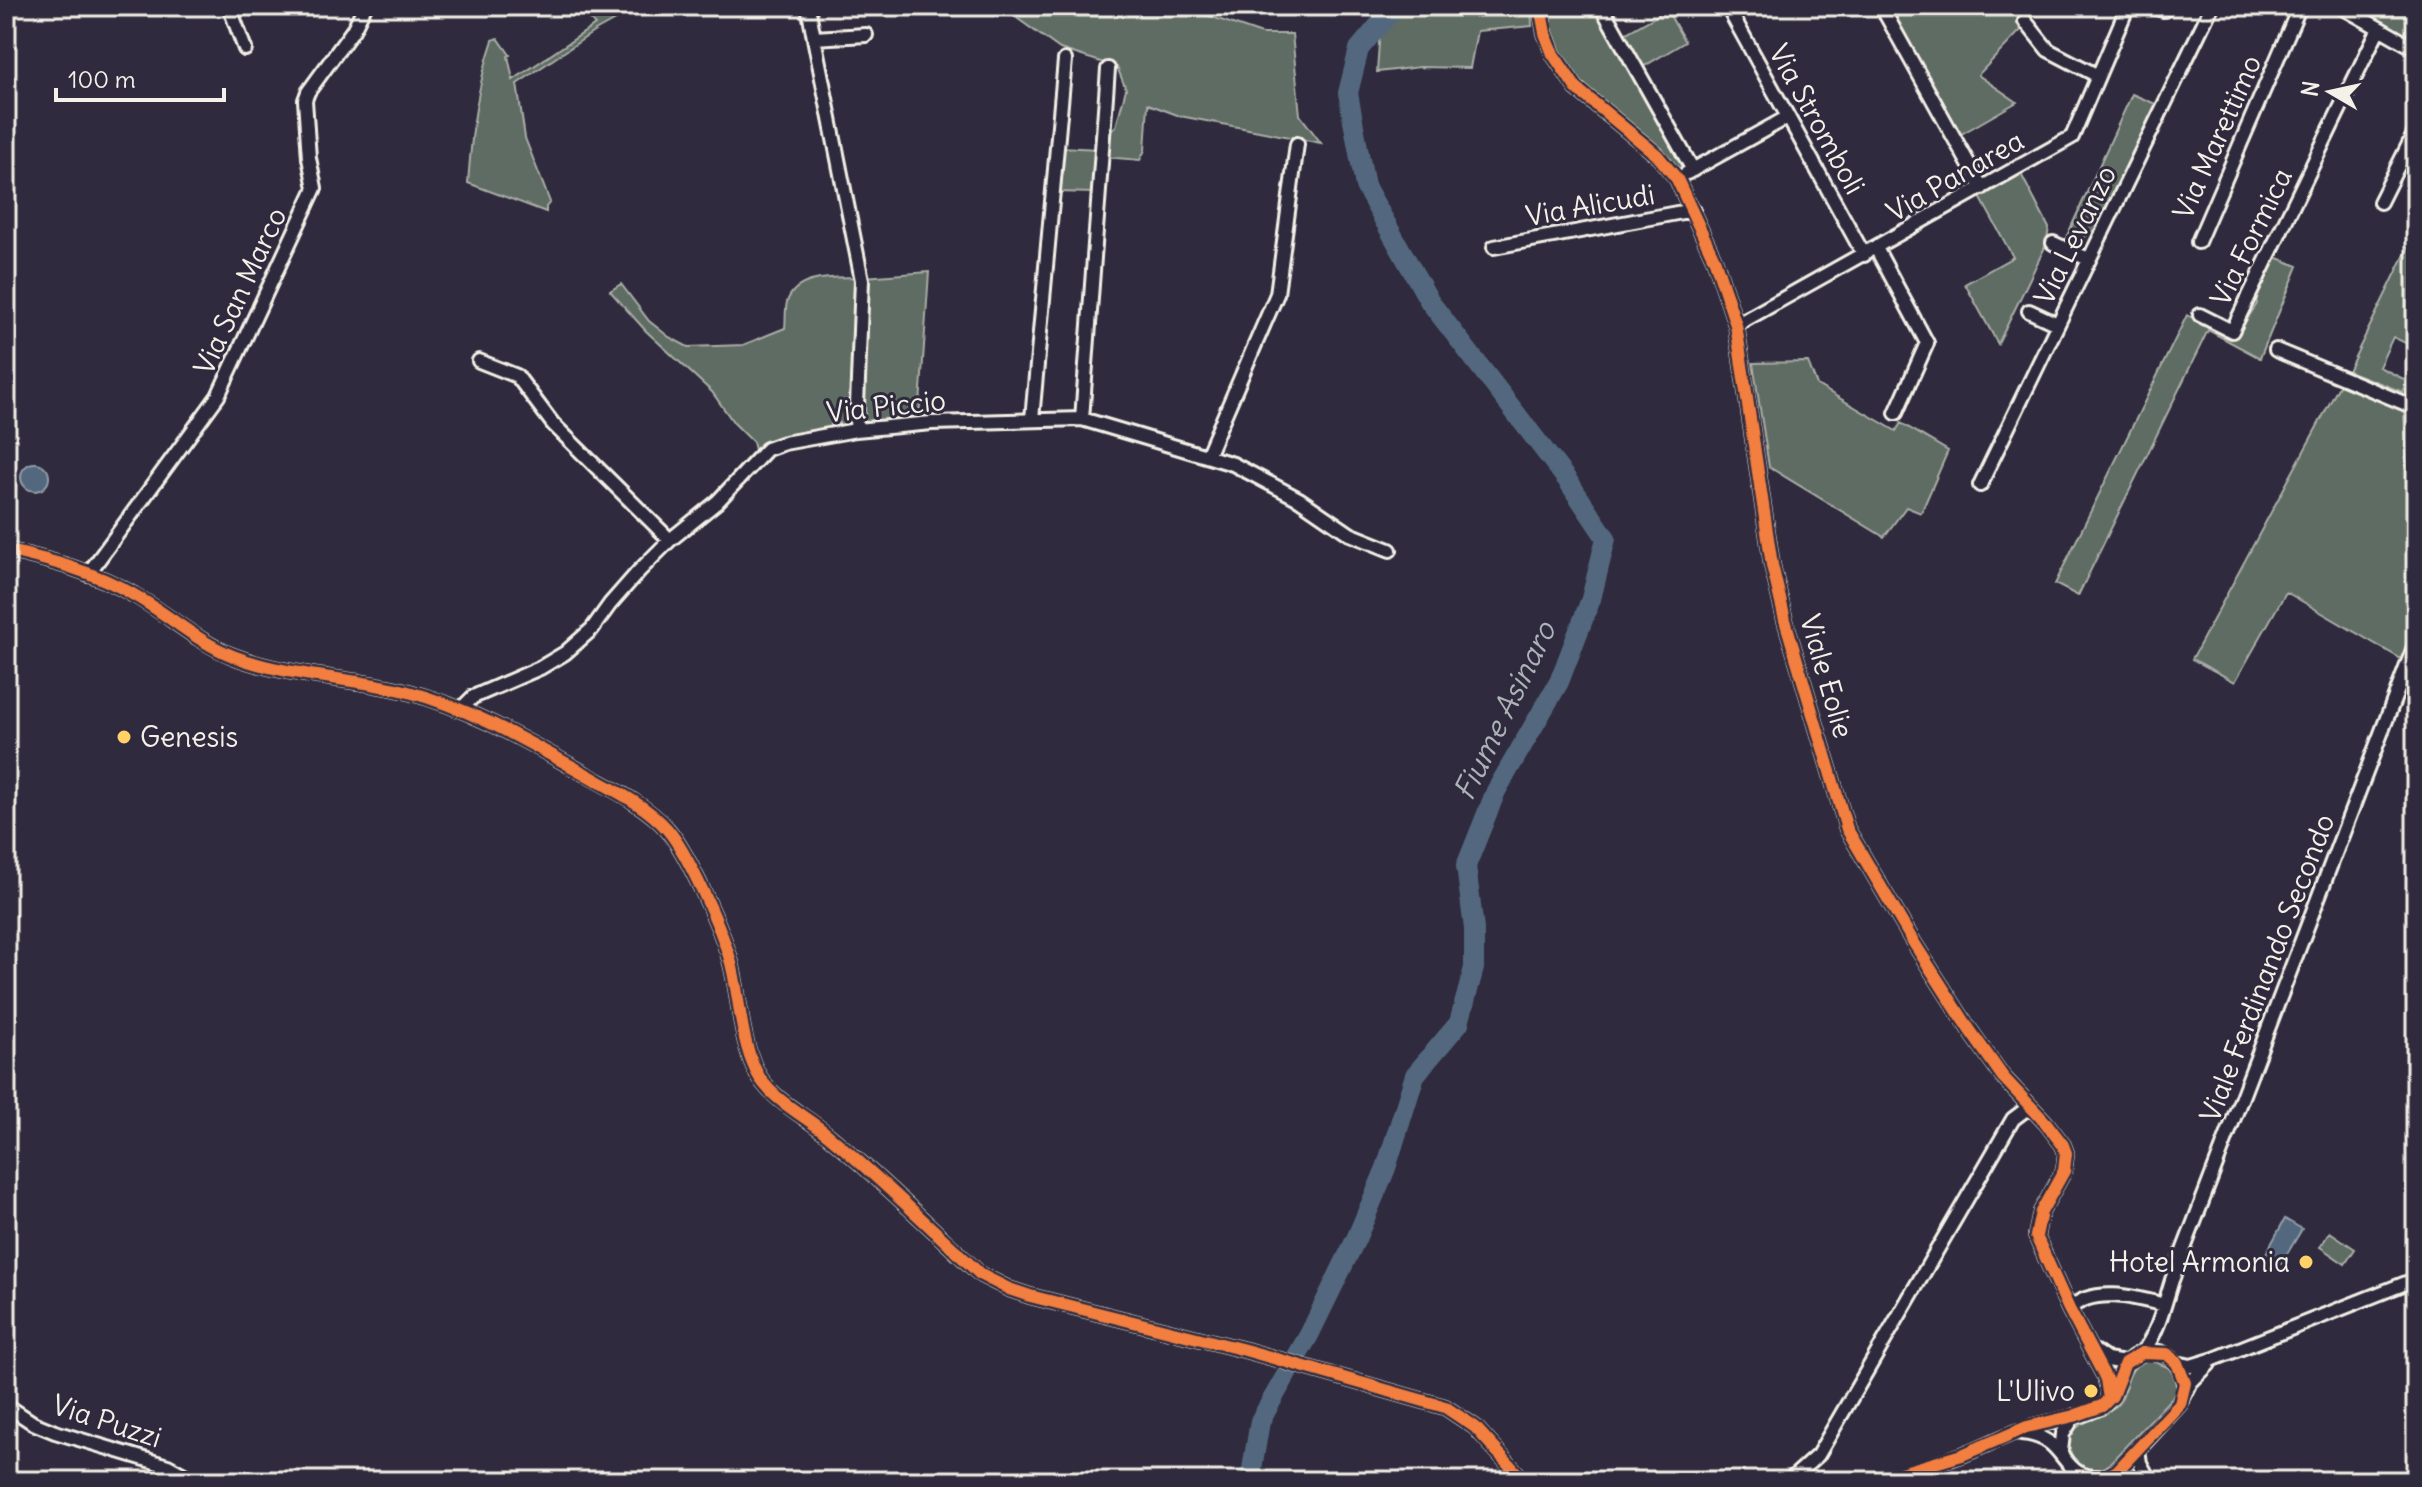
<svg xmlns="http://www.w3.org/2000/svg" width="2422" height="1487" font-family="Delius,sans-serif">
<style>
.green{fill:#5e6c63;stroke:#a9aea6;stroke-width:2}
.water{fill:#53687e;stroke:#939fa8;stroke-width:2}
.lines{fill:none;stroke-linecap:round;stroke-linejoin:round}
.river{stroke:#53687e;stroke-width:20}
.minor-casing{stroke:#f4f1e8;stroke-width:18}
.minor{stroke:#2f2a3d;stroke-width:12}
.cycleway-casing{stroke:#2f2a3d;stroke-width:17}
.cycleway{stroke:#f27e40;stroke-width:12}
.poi-dot{fill:#ffd166;stroke:#2f2a3d;stroke-width:3}
.labels{text-anchor:middle;stroke-width:6;stroke-linejoin:round;paint-order:stroke}
.street-label{font-size:28px;fill:#f4f1e8;stroke:#2f2a3d}
.poi-label{font-size:28px;fill:#f4f1e8;stroke:#2f2a3d;text-anchor:end}
.water-label{font-size:30px;font-style:italic;fill:#acb3b8;stroke:#2f2a3d}
</style>
<rect width="100%" height="100%" fill="#2f2a3d"/>
<filter id="ink" filterUnits="userSpaceOnUse"><feTurbulence type="fractalNoise" baseFrequency=".0125" numOctaves="2"/><feDisplacementMap in="SourceGraphic" scale="16" xChannelSelector="R" yChannelSelector="G"/><feConvolveMatrix kernelMatrix="1 2 1 2 8 2 1 2 1" color-interpolation-filters="sRGB"/></filter>
<g filter="url(#ink)">
<!-- green -->
<path class="green" d="M578 6H640L595 31 517 84 525 138 550 202 546 207V212L468 183C472 131 476 90 493 40L498 38 510 55 508 56 513 80 595 25Z
M1000 6H1180L1262 34H1292L1300 115 1321 143 1180 116 1148 104 1145 150 1140 160 1104 157 1109 133 1116 126 1126 89 1117 67 1060 49Z
M1389 6H1531L1532 26 1477 31 1470 68 1420 67 1377 72 1381 15Z
M1546 6H1596L1683 160 1682 167 1674 168C1634 133 1567 89 1551 37 1549 27 1548 16 1546 6Z
M1886 6H2018L2021 10 2020 24 2023 28 1978 75 2017 102 1958 136Z
M2354 6H2416V41Z
M1667 10 1685 42 1641 68 1623 35Z
M2132 94 2158 105 2105 219C2094 231 2084 242 2066 238Z
M1060 147 1098 149 1095 193 1056 192Z
M2020 172 2049 228 2046 245 1998 344 1965 284 2013 257 1979 195Z
M2416 232V348L2393 337 2379 367 2406 380 2403 392 2348 371Z
M2273 256 2298 266 2260 358 2208 330 2078 596 2055 584 2187 315 2233 336 2241 328 2257 304 2255 291Z
M929 272 919 420 864 425 860 419 864 277Z
M859 277 851 424 840 431 839 423 831 424V432L759 450H755L753 442 734 423 712 392 646 331 610 291 621 284 649 321 669 337 688 347 743 345 785 328C786 320 785 310 787 302 796 274 836 278 859 277Z
M1808 362 1817 385 1896 431 1901 423 1948 451 1921 513 1906 507 1884 537 1769 467 1753 363Z
M2340 384 2404 411 2407 469 2416 481V625L2403 660 2286 592 2235 682 2192 659Z
M2330 1232 2355 1249 2345 1264 2320 1247Z
M2150 1360 2170 1368 2177 1381 2176 1393 2106 1467C2098 1470 2090 1471 2082 1467 2077 1464 2073 1459 2071 1453 2058 1418 2107 1423 2120 1401 2130 1384 2125 1365 2150 1360Z"/>
<!-- water -->
<path class="water" d="M21 477a14 14 0 1 1 28 0a14 14 0 1 1-28 0Z
M2285 1219 2302 1229 2281 1264 2265 1255Z"/>
<g class="lines">
<!-- river -->
<path class="river" d="M1250 1481 1260 1421 1309 1335 1356 1239 1386 1168 1415 1075 1459 1023 1474 968V929L1466 866 1496 791 1559 682 1591 599 1606 538 1568 481 1430 302 1365 186 1348 93 1359 49 1395 6"/>
<!-- minor casing -->
<g class="minor-casing">
<path id="minor" d="M229 6 245 49
M808 6 814 38
M1540 6 1545 33 1553 54 1576 88 1657 155 1677 179 1715 261 1736 325 1772 565 1785 620 1847 829 1914 943 1969 1029 2003 1077 2046 1123 2063 1145 2066 1153 2064 1171 2041 1212 2036 1236 2069 1309 2106 1379 2109 1399
M1601 6 1693 170
M1727 6 1864 255
M1881 6 1982 188
M2149 6 2164 10 2166 6
M2340 6 2416 49
M2025 21 2048 50 2098 76
M1687 173 1788 117
M2380 202 2416 130
M2198 242 2300 6
M2053 243 2088 259
M1494 247 1693 210
M1876 248 1927 343 1896 413
M2029 311 2057 324
M2200 315 2232 331 2379 28
M1736 325 2072 137 2128 6
M2276 350 2416 408
M479 361 517 376 553 424 670 540
M1032 419 1065 60
M1082 419 1108 69
M856 430 862 280 814 38 866 35
M1207 456 1277 294 1297 144
M1980 485 2212 6
M6 550C49 560 96 572 134 595 168 614 197 642 233 656 287 677 349 677 405 691 471 708 528 742 587 775 614 790 646 805 667 829 688 853 723 932 731 963 740 998 740 1038 756 1071 770 1100 805 1115 828 1135 881 1179 931 1228 981 1275L1009 1289 1030 1296 1245 1350 1445 1407 1475 1427 1524 1481
M88 574 218 396 315 188 309 158 305 100 308 92 353 30 365 6
M461 709 473 697 540 668 565 653 592 629 610 604 639 571 670 540 717 502 767 449 784 443 856 430 932 423 1082 419 1233 464 1299 499 1350 534 1390 550
M2069 1309C2094 1286 2134 1297 2164 1305
M2094 1351 2107 1360 2125 1363
M2142 1353C2159 1331 2164 1305 2172 1280L2416 642
M2177 1363 2191 1366 2214 1359 2416 1279
M6 1405 33 1423 55 1432 168 1466 195 1481
M2021 1433C2072 1437 2056 1481 2104 1477
M2138 1449 2140 1463 2150 1481
M2061 1451 2063 1434 2074 1416
M1789 1481 1818 1455 2013 1119 2029 1107
M1874 1481C1904 1474 1933 1465 1962 1455 1985 1446 2007 1434 2030 1427 2053 1420 2080 1418 2101 1407 2124 1394 2111 1360 2145 1352 2170 1346 2186 1370 2184 1393
M2098 1481 2117 1471 2134 1454 2180 1404 2191 1382 2209 1364"/>
</g>
<!-- minor -->
<use href="#minor" class="minor"/>
<!-- cycleway casing -->
<g class="cycleway-casing">
<path id="cycleway" d="M1540 6 1545 33 1553 54 1576 88 1657 155 1677 179 1715 261 1736 325 1772 565 1785 620 1847 829 1914 943 1969 1029 2003 1077 2046 1123 2063 1145 2066 1153 2064 1171 2041 1212 2036 1236 2069 1309 2106 1379 2109 1399
M6 550C49 560 96 572 134 595 168 614 197 642 233 656 287 677 349 677 405 691 471 708 528 742 587 775 614 790 646 805 667 829 688 853 723 932 731 963 740 998 740 1038 756 1071 770 1100 805 1115 828 1135 881 1179 931 1228 981 1275L1009 1289 1030 1296 1245 1350 1445 1407 1475 1427 1524 1481
M1874 1481 1962 1455 2027 1427 2074 1416 2102 1406 2112 1396 2125 1363 2142 1353 2167 1354 2177 1363 2185 1383 2180 1404 2117 1471 2098 1481"/>
</g>
<!-- cycleway -->
<use href="#cycleway" class="cycleway"/>
</g>
</g>
<!-- markers -->
<g class="poi-dot">
<circle cx="124" cy="737" r="8"/>
<circle cx="2306" cy="1262" r="8"/>
<circle cx="2091" cy="1391" r="8"/>
</g>
<g class="labels">
<!-- street labels -->
<g class="street-label">
<text transform="translate(1817 119) rotate(61)" y="10">Via Stromboli</text>
<text transform="translate(2217 137) rotate(-66)" y="10">Via Marettimo</text>
<text transform="translate(1955 176) rotate(-30)" y="10">Via Panarea</text>
<text transform="translate(1590 205) rotate(-10)" y="10">Via Alicudi</text>
<text transform="translate(2075 235) rotate(-64)" y="10">Via Levanzo</text>
<text transform="translate(2251 237) rotate(-64)" y="10">Via Formica</text>
<text transform="translate(240 291) rotate(-65)" y="10">Via San Marco</text>
<text transform="translate(886 406) rotate(-6)" y="10">Via Piccio</text>
<text transform="translate(1827 676) rotate(74)" y="10">Viale Eolie</text>
<text transform="translate(2267 968) rotate(-69)" y="10">Viale Ferdinando Secondo</text>
<text transform="translate(107 1421) rotate(18)" y="10">Via Puzzi</text>
</g>
<!-- poi labels -->
<g class="poi-label">
<text x="140" y="747" text-anchor="start">Genesis</text>
<text x="2290" y="1272">Hotel Armonia</text>
<text x="2075" y="1401">L'Ulivo</text>
</g>
<!-- water labels -->
<g class="water-label">
<text transform="translate(1505 711) rotate(-64)" y="10">Fiume Asinaro</text>
</g>
</g>
<!-- margin -->
<rect width="2422" height="1487" fill="none" stroke="#2f2a3d" stroke-width="32"/>
<rect x="16" y="16" width="2390" height="1455" fill="none" stroke="#f4f1e8" stroke-width="3" filter="url(#ink)"/>
<!-- north arrow -->
<g transform="translate(2330 92) rotate(279)" stroke="#2f2a3d" stroke-width="6" paint-order="stroke">
<path d="M0-6L14 30L0 20L-14 30Z" fill="#f4f1e8"/>
<text y="-12" font-size="22" font-weight="bold" text-anchor="middle" fill="#f4f1e8">N</text>
</g>
<!-- scale -->
<path d="M56 88v12h168v-12" fill="none" stroke="#f4f1e8" stroke-width="4"/>
<text x="68" y="88" font-size="24" fill="#f4f1e8" stroke="#2f2a3d" stroke-width="6" paint-order="stroke">100 m</text>
</svg>
